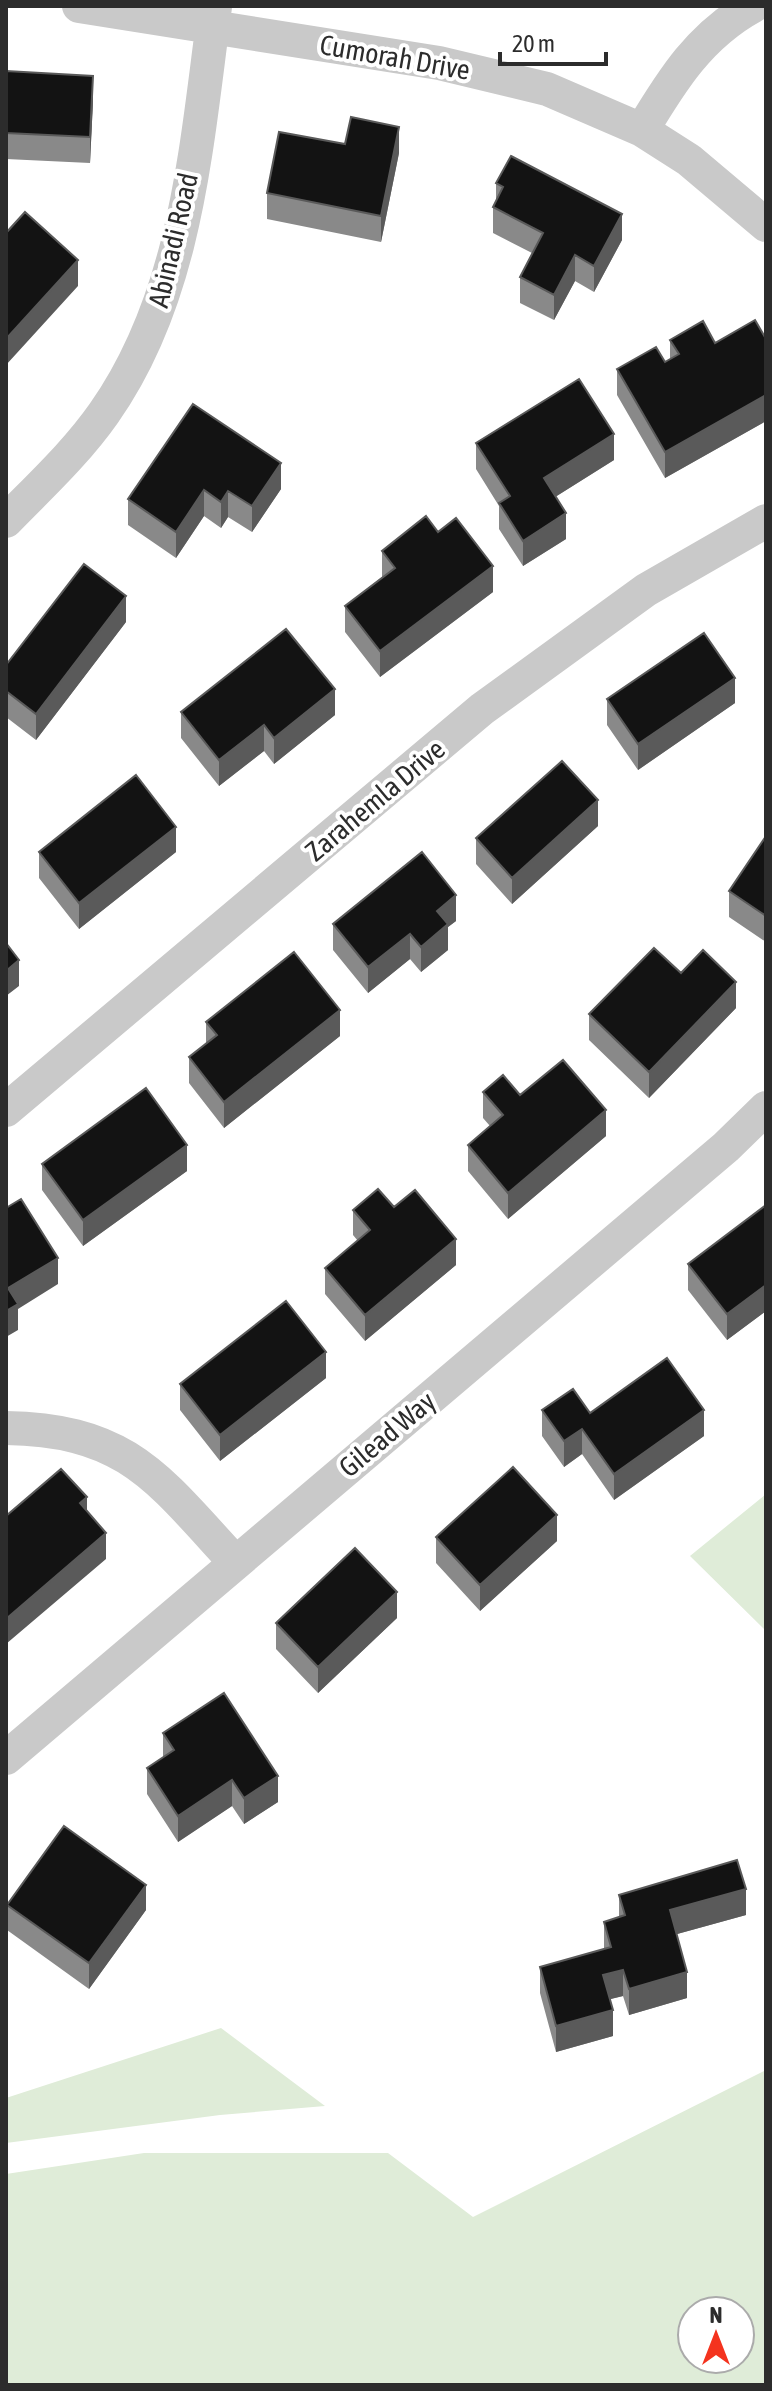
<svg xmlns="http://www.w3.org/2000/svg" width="772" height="2391" font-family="'Asap Condensed',sans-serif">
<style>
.green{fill:#dfecd8;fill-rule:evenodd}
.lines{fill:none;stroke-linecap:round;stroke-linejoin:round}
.street{stroke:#c9c9c9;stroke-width:34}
.wall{fill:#898989}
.shaded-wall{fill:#5a5a5a}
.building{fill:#131313;stroke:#5a5a5a;stroke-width:2}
.labels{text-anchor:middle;stroke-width:8;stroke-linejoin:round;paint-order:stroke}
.street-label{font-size:28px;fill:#2c2c2c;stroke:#fff}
</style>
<rect width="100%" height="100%" fill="#fff"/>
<!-- green -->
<path class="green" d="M766 1494V1631L690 1556Z
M221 2028 325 2106 220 2115 6 2143V2098Z
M766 2070V2385H6V2174L144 2153H388L473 2217ZM692 2311H740V2359H692Z"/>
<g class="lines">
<!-- street -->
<path class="street" d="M79 6 439 63 547 89 642 130 689 160 766 225
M642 130C672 80 700 35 753 6
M6 521C40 486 76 453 104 413 187 295 196 146 215 7
M6 1110 482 709 646 590 766 521
M6 1428C128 1430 158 1479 235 1562
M6 1758 726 1147 766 1108"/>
</g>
<!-- wall -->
<path class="wall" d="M6 71 93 101 90 163 6 159Z
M345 144 399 153 381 242 267 219V193Z
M496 183 622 240 594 292 575 281 554 320 520 303V277L532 253 493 233V207L496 202Z
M766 339V421L665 478 617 395V369L665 362 670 359V340L715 343Z
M193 404 281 489 252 532 228 517 221 528 204 516 176 558 128 525V499Z
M476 443 614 460 555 497 566 539 523 566 499 529V506L476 469Z
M438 532 493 592 380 677 345 632V606L382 577V551Z
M126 622 36 740 6 717V665Z
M607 699 735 703 638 770 607 725Z
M181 712 335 715 274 764 264 751 219 786 181 738Z
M598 826 512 904 476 864V838Z
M766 836V942L729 917V891Z
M39 852H176L79 929 39 878Z
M456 921 448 927V950L421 972 410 959 368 993 333 950V924Z
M681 973 736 1008 649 1098 589 1040V1014Z
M206 1022 340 1036 224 1128 189 1083V1057L206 1044Z
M483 1092 520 1095 606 1136 508 1219 468 1171V1145L490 1126 483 1118Z
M42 1164 187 1171 83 1246 42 1190Z
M766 1205V1311L727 1340 688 1290V1264Z
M394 1207 456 1265 365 1341 325 1294V1268L358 1241 353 1235V1210Z
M326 1378 220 1461 180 1410V1384Z
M542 1410 590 1413 704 1436 614 1500 582 1454 564 1467 542 1436Z
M436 1537 557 1541 480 1611 436 1563Z
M397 1618 318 1693 276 1649V1623Z
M163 1733 278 1802 244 1824 232 1806 178 1842 147 1794V1768L163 1757Z
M619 1895 746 1915 677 1934 687 1998 629 2015 623 1996 610 1999 613 2036 556 2052 540 1993V1967L604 1949V1922L619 1917Z
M7 1905 146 1910 89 1989 7 1930Z"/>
<!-- shaded-wall -->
<path class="shaded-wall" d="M93 76V101L90 163V137Z
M399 127V153L381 242V216Z
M622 214V240L594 292V266Z
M575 255V281L554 320V295Z
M78 260V286L6 365V339Z
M766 395V421L665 478V452Z
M614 434V460L544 504V478Z
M281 463V489L252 532V506Z
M204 490V516L176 558V532Z
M228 491V517L221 528V502Z
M566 513V539L523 566V541Z
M493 566V592L380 677V651Z
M126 596V622L36 740V714Z
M735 678V703L638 770V744Z
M335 689V715L274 764V738Z
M264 725V751L219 786V760Z
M598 800V826L512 904V878Z
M176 827V852L79 929V903Z
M456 895V921L448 927V950L421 972V947L437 911Z
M410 934V959L368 993V967Z
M19 960V986L6 996V971Z
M736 982V1008L649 1098V1072Z
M340 1010V1036L224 1128V1102Z
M606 1110V1136L508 1219V1193Z
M187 1145V1171L83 1246V1220Z
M456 1239V1265L365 1341V1315Z
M58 1258V1284L18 1309V1330L6 1337V1311L8 1288Z
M766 1285V1311L727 1340V1314Z
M326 1352V1378L220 1461V1435Z
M704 1410V1436L614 1500V1474Z
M582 1429V1454L564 1467V1441Z
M87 1497V1523L80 1503Z
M557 1515V1541L480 1611V1585Z
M106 1533V1559L6 1644V1619Z
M397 1592V1618L318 1693V1667Z
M278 1776V1802L244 1824V1798Z
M232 1780V1806L178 1842V1816Z
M146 1885V1910L89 1989V1963Z
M746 1889V1915L670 1936V1910Z
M623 1970V1996L603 2001V1975Z
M687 1972V1998L629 2015V1989Z
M613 2010V2036L556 2052V2026Z"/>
<!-- building -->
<path class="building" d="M6 71 93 76 90 137 6 133Z
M351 117 399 127 381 216 267 193 279 132 345 144Z
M511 156 622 214 594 266 575 255 554 295 520 277 543 233 493 207 503 187 496 183Z
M25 212 78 260 6 339V233Z
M755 320 766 339V395L665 452 617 369 656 347 665 362 679 354 670 340 703 321 715 343Z
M579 379 614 434 544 478 566 513 523 541 499 503 510 496 476 443Z
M193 404 281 463 252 506 228 491 221 502 204 490 176 532 128 499Z
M426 516 438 532 456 518 493 566 380 651 345 606 395 568 382 551Z
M84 564 126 596 36 714 6 691V665Z
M286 629 335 689 274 738 264 725 219 760 181 712Z
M704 633 735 678 638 744 607 699Z
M562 761 598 800 512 878 476 838Z
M136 775 176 827 79 903 39 852Z
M766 836V916L729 891Z
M422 852 456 895 437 911 448 924 421 947 410 934 368 967 333 924Z
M6 943 19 960 6 971Z
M654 948 681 973 703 950 736 982 649 1072 589 1014Z
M294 952 340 1010 224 1102 189 1057 217 1035 206 1022Z
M563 1060 606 1110 508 1193 468 1145 503 1115 483 1092 503 1075 520 1095Z
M146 1088 187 1145 83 1220 42 1164Z
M378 1189 394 1207 415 1190 456 1239 365 1315 325 1268 370 1230 353 1210Z
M21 1199 58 1258 8 1288 18 1304 6 1311V1208Z
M766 1205V1285L727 1314 688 1264Z
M286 1301 326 1352 220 1435 180 1384Z
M667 1358 704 1410 614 1474 582 1429 564 1441 542 1410 573 1389 590 1413Z
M513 1467 557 1515 480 1585 436 1537Z
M61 1469 87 1497 80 1503 106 1533 6 1619V1516Z
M355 1548 397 1592 318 1667 276 1623Z
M224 1693 278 1776 244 1798 232 1780 178 1816 147 1768 174 1750 163 1733Z
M64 1826 146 1885 89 1963 7 1905Z
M737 1860 746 1889 670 1910 687 1972 629 1989 623 1970 603 1975 613 2010 556 2026 540 1967 611 1947 604 1922 625 1915 619 1895Z"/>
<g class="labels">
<!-- street labels -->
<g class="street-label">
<text transform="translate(395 57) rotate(10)" y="10">Cumorah Drive</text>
<text transform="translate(173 240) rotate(-77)" y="10">Abinadi Road</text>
<text transform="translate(375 800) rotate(-40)" y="10">Zarahemla Drive</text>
<text transform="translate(387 1434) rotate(-40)" y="10">Gilead Way</text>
</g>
</g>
<!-- border -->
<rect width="772" height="2391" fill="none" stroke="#2c2c2c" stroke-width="16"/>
<!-- north arrow -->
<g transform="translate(716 2335)"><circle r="38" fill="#ffffff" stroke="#ababab" stroke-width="2"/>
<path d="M0-6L14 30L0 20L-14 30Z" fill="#f4331e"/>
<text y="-12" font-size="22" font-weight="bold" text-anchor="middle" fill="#2c2c2c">N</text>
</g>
<!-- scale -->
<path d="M500 52v12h106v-12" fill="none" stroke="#2c2c2c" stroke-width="4"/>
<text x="512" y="52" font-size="24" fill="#2c2c2c" stroke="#ffffff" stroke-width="6" paint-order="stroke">20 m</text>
</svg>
